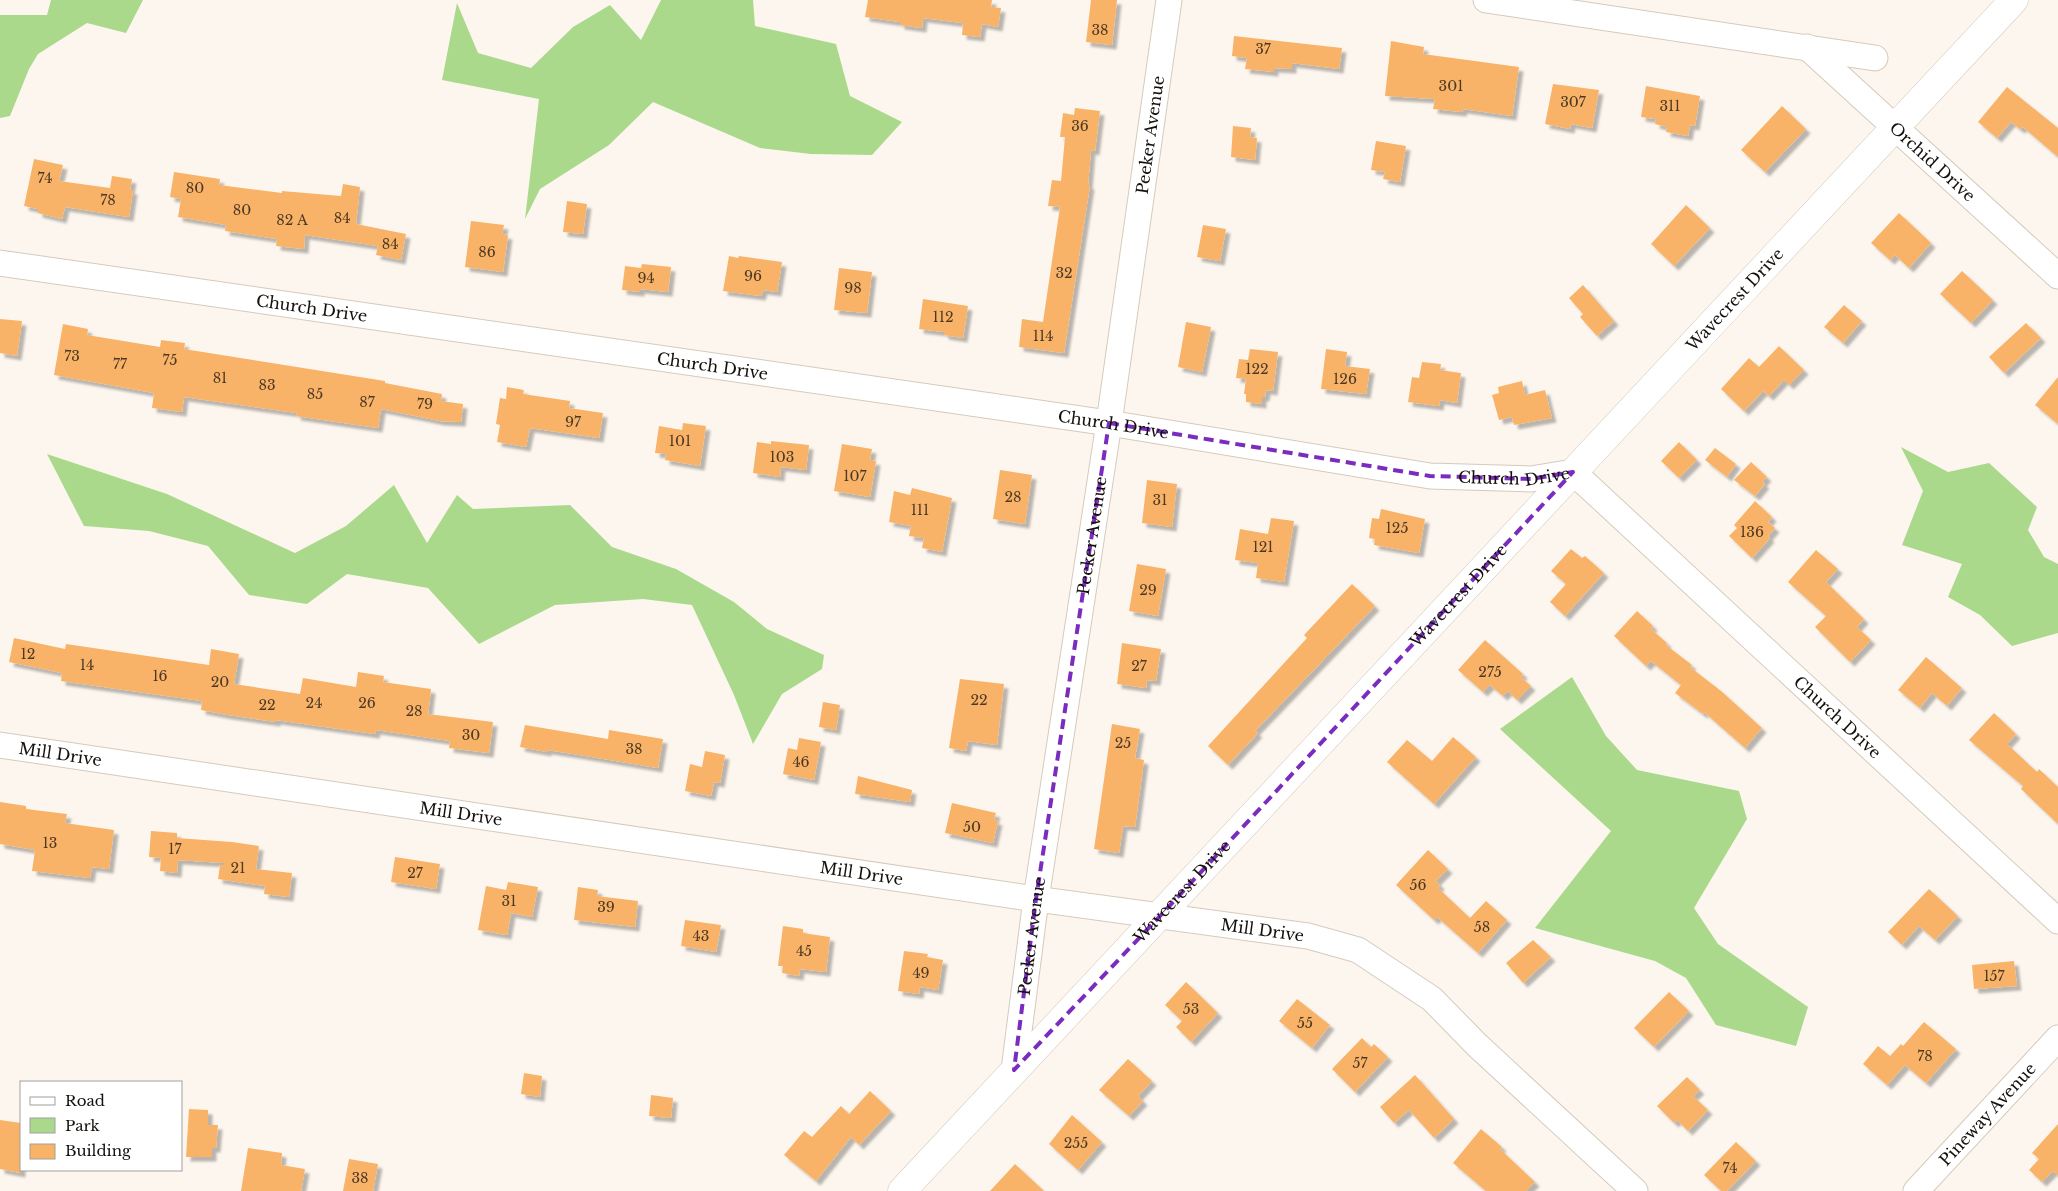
<svg xmlns="http://www.w3.org/2000/svg" width="2058" height="1191" font-family="'Libre Baskerville',serif">
<style>
.green{fill:#aad98b}
.building{fill:#f9b367;filter:url(#shadow)}
.lines{fill:none;stroke-linecap:round;stroke-linejoin:round}
.minor-casing{stroke:#d5cabc;stroke-width:27}
.tertiary-casing{stroke:#d5cabc;stroke-width:29}
.minor{stroke:#fff;stroke-width:25}
.tertiary{stroke:#fff;stroke-width:28}
.marked{fill:none;stroke:#7b2cbf;stroke-width:4;stroke-dasharray:10 6;stroke-linejoin:round}
.labels{text-anchor:middle;stroke-width:4;stroke-linejoin:round;paint-order:stroke}
.number-label{font-size:14px;fill:#4d3923}
.street-label{font-size:16px;fill:#14100c;stroke:#fff}
</style>
<defs>
<filter id="shadow"><feDropShadow dx="4.5" dy="4.5" stdDeviation="1" flood-color="#0004"/></filter>
</defs>
<rect width="100%" height="100%" fill="#fdf6ee"/>
<!-- green -->
<path class="green" d="M51 0H143L126 33 87 23 38 54 29 69 10 116 0 118V15H47Z
M661 0H753L755 26 836 44 850 96 902 122 872 155 811 154 760 148 653 102 609 145 540 189 525 219 539 99 442 80 457 3 478 53 531 68 573 27 610 5 641 40Z
M1901 447 1948 472 1989 463 2037 507 2028 530 2044 557 2058 564V633L2012 646 1980 615 1948 597 1962 564 1902 545 1923 491Z
M47 454 167 494 295 553 346 526 394 485 427 543 457 495 473 509 570 505 612 547 676 569 734 602 767 629 824 655 822 669 782 694 753 744 734 695 692 605 643 599 555 605 479 644 428 588 347 574 307 604 249 595 208 546 149 531 84 526Z
M1572 677 1606 736 1637 770 1739 791 1747 819 1694 908 1718 944 1808 1007 1796 1046 1716 1025 1686 978 1655 961 1535 928 1611 831 1500 729Z"/>
<!-- building -->
<path class="building" d="M868 0H992L991 7 1001 8 998 27 982 24 980 37 962 35 963 23 923 18 922 28 900 25V22L865 17Z
M1091 0H1117L1112 45 1086 42Z
M1234 36 1342 48 1339 69 1292 63V69L1274 68V72L1245 69 1247 58 1232 56Z
M1391 41 1424 47 1423 54 1519 67 1512 116 1463 109 1462 112 1433 109 1435 99 1385 96Z
M1553 84 1599 90 1592 128 1571 124 1570 129 1545 124Z
M1646 86 1700 96 1695 126 1690 125 1688 136 1666 132 1667 127 1655 124 1656 119 1641 117Z
M2007 87 2058 128V157L2023 127 2020 129 2011 122 1997 138 1978 122Z
M1782 106 1806 129 1765 172 1741 150Z
M1075 108 1100 111 1095 151 1091 150 1088 185H1090L1064 353 1019 347 1022 319 1043 322 1060 207 1048 206 1052 180 1061 181 1065 137H1060L1063 113 1074 115Z
M1233 126 1251 128 1250 137 1257 138 1255 160 1231 157Z
M1376 141 1406 146 1400 182 1383 179 1385 172 1371 170Z
M34 159 63 165 59 181 110 188 112 176 132 179 130 190H133L129 217 65 207 62 219 38 213V209L24 206Z
M174 172 220 179 219 185 282 193V191L341 196 343 184 360 187 356 224 406 234 401 260 376 255 378 246 305 235 304 249 276 246 277 239 225 231 226 225 178 217 181 199 170 197Z
M567 201 587 204 583 234 563 232Z
M1686 205 1710 228 1674 266 1651 244Z
M1899 213 1931 243 1909 268 1895 255 1890 260 1871 243Z
M471 221 504 225 502 234 508 235 503 272 465 267Z
M1203 225 1226 229 1220 261 1197 257Z
M729 256 738 258 739 256 782 262 777 292 763 290 761 296 723 291Z
M642 264 671 267 668 292 640 289V292L622 290 625 266 641 268Z
M839 268 872 272 867 313 834 310Z
M1962 271 1993 300 1971 323 1940 294Z
M1583 285 1614 321 1597 336 1580 317 1583 314 1569 298Z
M923 299 968 306 963 338 944 335V332L919 329Z
M1844 305 1862 321 1843 343 1824 327Z
M0 319 22 321 17 356 0 353Z
M1186 322 1211 327 1202 372 1178 367Z
M2026 323 2041 338 2004 373 1989 357Z
M63 324 88 329 87 335 160 347 161 340 185 343 184 349 385 381V383L442 394 441 401 463 404 461 422 440 421 381 409 378 428 296 416 297 413 184 397 182 412 152 408 154 393 54 375Z
M1779 346 1804 370 1789 385 1784 380 1769 396 1763 391 1744 411 1721 389 1749 358 1759 367Z
M1250 349 1278 352 1273 391 1266 390 1265 397H1262V404L1246 402V394H1244L1246 379 1236 378 1239 359 1248 360Z
M1326 349 1347 352 1345 366 1370 369 1366 394 1321 389Z
M1422 362 1441 364 1440 370 1461 373 1457 403 1440 400 1439 406 1408 402 1412 377 1419 378Z
M2058 377V424L2035 405Z
M1522 381 1525 395 1545 390 1552 418 1514 425 1512 417 1499 420 1492 395 1499 393 1498 387Z
M507 387 524 390 523 394 570 401 569 408 603 413 599 438 530 428 526 447 497 442 500 425 496 424 500 398 506 399Z
M683 423 706 426 700 466 665 460 666 454 655 453 659 426 682 430Z
M771 441 809 445 806 470 781 467 780 477 753 473 757 442 771 444Z
M1679 442 1697 460 1679 478 1661 461Z
M842 444 872 449 870 460 876 461 870 497 834 491Z
M1715 448 1736 464 1727 477 1705 460Z
M1751 462 1767 477 1762 482 1765 484 1755 496 1734 480Z
M1000 470 1032 475 1025 524 993 519Z
M1147 480 1177 484 1172 527 1142 523Z
M912 488 952 498 942 552 922 548 924 538 909 536 911 526 889 522 894 491 910 495Z
M1755 501 1772 517 1768 522 1775 528 1768 536 1770 538 1752 558 1729 536 1737 528 1734 525Z
M1381 509 1425 519 1419 553 1374 545 1375 539 1369 538 1372 518 1379 519Z
M1271 518 1294 521 1284 582 1256 578 1258 563 1235 560 1240 529 1268 534Z
M1571 549 1582 558 1585 556 1604 573 1565 616 1550 602 1566 584 1551 571Z
M1816 550 1838 569 1826 582 1864 619 1857 627 1871 640 1850 662 1815 627 1826 616 1788 582Z
M1137 564 1166 569 1158 616 1129 611Z
M1352 584 1375 606 1255 731 1258 733 1228 765 1208 746 1307 638 1304 635Z
M1637 611 1653 626 1651 629 1667 643 1666 645 1692 665 1690 667 1721 691 1762 728 1745 748 1704 712 1703 714 1675 693 1681 685 1651 661 1646 666 1614 636Z
M14 638 65 649 66 644 209 665 211 649 239 654 234 684 300 694 303 678 356 687 358 672 384 676 383 682 431 689 428 714 493 722 489 753 449 748 450 741 376 730 375 734 276 720V722L228 715 201 710 202 701 61 681 62 673 9 662Z
M1485 640 1523 674 1521 677 1531 686 1517 700 1508 691 1503 696 1490 685 1483 692 1458 670Z
M1122 643 1161 649 1156 681 1147 680 1146 688 1117 684Z
M1926 657 1962 688 1947 706 1932 693 1920 708 1898 690Z
M960 679 1004 684 997 745 968 741 966 751 949 748Z
M823 702 840 705 836 730 819 727Z
M1994 713 2016 734 2007 744 2037 772 2039 769 2058 787V824L2021 789 2023 786 1969 740Z
M1112 724 1140 729 1135 758 1144 760 1135 827 1123 826 1119 853 1094 849Z
M525 725 608 739 609 730 663 739 658 768 574 754 547 750V752L520 747Z
M1453 737 1476 757 1434 804 1387 762 1407 740 1432 761Z
M799 738 821 742 814 780 783 774 788 748 797 750Z
M705 751 725 755 720 783 714 782 711 796 685 791 690 764 702 767Z
M858 776 912 790 910 802 855 794Z
M0 802 26 806V809L67 814 65 823 114 830 109 869 92 867 90 878 32 871 35 850 0 844Z
M952 803 996 813 994 820 998 821 993 843 945 833Z
M151 831 177 833V838L232 842 259 846 256 869 292 873 289 897 264 894 265 886 218 879 220 865H224V863L178 860 177 873 160 871 161 858 149 857Z
M1428 850 1448 869 1436 881 1440 885 1438 888 1470 918 1486 901 1507 920 1478 953 1437 917 1434 920 1396 885Z
M395 857 440 864 436 889 391 882Z
M508 882 538 887 532 917 511 913 507 935 478 930 486 886 506 890Z
M578 887 598 890 597 896 638 901 635 927 574 920Z
M1929 889 1958 916 1935 940 1919 926 1902 945 1888 932Z
M685 920 721 925 716 952 681 946Z
M783 926 803 929V933L830 937 826 972 800 969 799 976 782 973 783 966H778Z
M1533 940 1551 957 1523 983 1506 963Z
M904 951 928 954 927 957 943 960 938 990 920 987 919 994 898 991Z
M2014 961 2017 986 1974 989 1972 965Z
M1186 982 1218 1013 1191 1042 1176 1027 1182 1021 1165 1005Z
M1669 992 1689 1011 1654 1047 1634 1028Z
M1297 999 1330 1025 1312 1048 1279 1021Z
M1924 1022 1956 1049 1926 1083 1905 1065 1887 1085 1863 1064 1878 1046 1890 1056 1901 1044 1903 1046Z
M1362 1038 1371 1047 1374 1044 1388 1057 1355 1092 1332 1069Z
M1128 1059 1152 1081 1138 1096 1143 1101 1129 1116 1099 1090Z
M524 1073 542 1076 540 1097 521 1094Z
M1415 1075 1454 1119 1434 1138 1409 1110 1394 1123 1380 1107Z
M1687 1077 1700 1090 1693 1096 1708 1110 1688 1131 1677 1120 1674 1123 1657 1106Z
M870 1091 891 1111 859 1145 851 1137 816 1181 784 1155 804 1131 812 1137 841 1106 849 1114Z
M651 1095 673 1098 671 1118 649 1116Z
M189 1109 208 1110V1125H218L216 1148H212V1157H186Z
M1072 1115 1102 1142 1078 1170 1049 1144Z
M0 1120 21 1123V1173L0 1169Z
M2058 1124V1176L2053 1171 2042 1182 2029 1170 2039 1159 2032 1153Z
M1481 1129 1502 1147 1500 1149 1535 1182 1526 1191H1486L1453 1163Z
M1736 1142 1756 1161 1727 1191H1721L1704 1175Z
M248 1148 282 1153 281 1165 305 1169 301 1191H241Z
M349 1159 378 1164 373 1191H343Z
M1015 1164 1044 1191H990Z"/>
<g class="lines">
<!-- minor casing -->
<g class="minor-casing">
<g id="minor">
<path d="M1486 0 1875 58"/>
<path id="s1" d="M1807 47 2058 276"/>
<path id="s2" d="M0 263 1109 423 1430 476 1531 479 1573 472 2058 921"/>
<path id="s3" d="M0 745 1036 899 1308 936 1358 950 1432 999 1477 1045 1635 1191"/>
<path id="s4" d="M1014 1070 1036 899 1109 423 1169 0"/>
<path id="s5" d="M1916 1191 2058 1038"/>
</g>
</g>
<!-- tertiary casing -->
<g class="tertiary-casing">
<g id="tertiary">
<path id="s6" d="M902 1191 2014 0"/>
</g>
</g>
<!-- minor -->
<use href="#minor" class="minor"/>
<!-- tertiary -->
<use href="#tertiary" class="tertiary"/>
</g>
<!-- marked area -->
<path class="marked" d="M1109 423 1430 476 1531 479 1573 472 1161 915 1014 1070 1036 899Z"/>
<g class="labels">
<!-- number labels -->
<g class="number-label">
<text x="1100" y="35">38</text>
<text x="1263" y="54">37</text>
<text x="1451" y="91">301</text>
<text x="1573" y="107">307</text>
<text x="1670" y="111">311</text>
<text x="1080" y="131">36</text>
<text x="45" y="183">74</text>
<text x="195" y="193">80</text>
<text x="108" y="205">78</text>
<text x="242" y="215">80</text>
<text x="342" y="223">84</text>
<text x="292" y="225">82 A</text>
<text x="390" y="249">84</text>
<text x="487" y="257">86</text>
<text x="1064" y="278">32</text>
<text x="753" y="281">96</text>
<text x="646" y="283">94</text>
<text x="853" y="293">98</text>
<text x="943" y="322">112</text>
<text x="1043" y="341">114</text>
<text x="72" y="361">73</text>
<text x="170" y="365">75</text>
<text x="120" y="369">77</text>
<text x="1257" y="374">122</text>
<text x="220" y="383">81</text>
<text x="1345" y="384">126</text>
<text x="267" y="390">83</text>
<text x="315" y="399">85</text>
<text x="367" y="407">87</text>
<text x="425" y="409">79</text>
<text x="573" y="427">97</text>
<text x="680" y="446">101</text>
<text x="782" y="462">103</text>
<text x="855" y="481">107</text>
<text x="1013" y="502">28</text>
<text x="1160" y="505">31</text>
<text x="920" y="515">111</text>
<text x="1397" y="533">125</text>
<text x="1752" y="537">136</text>
<text x="1263" y="552">121</text>
<text x="1148" y="595">29</text>
<text x="28" y="659">12</text>
<text x="87" y="670">14</text>
<text x="1139" y="671">27</text>
<text x="1490" y="677">275</text>
<text x="160" y="681">16</text>
<text x="220" y="687">20</text>
<text x="979" y="705">22</text>
<text x="314" y="708">24</text>
<text x="367" y="708">26</text>
<text x="267" y="710">22</text>
<text x="414" y="716">28</text>
<text x="471" y="740">30</text>
<text x="1123" y="748">25</text>
<text x="634" y="754">38</text>
<text x="801" y="767">46</text>
<text x="972" y="832">50</text>
<text x="50" y="848">13</text>
<text x="175" y="854">17</text>
<text x="238" y="873">21</text>
<text x="415" y="878">27</text>
<text x="1418" y="890">56</text>
<text x="509" y="906">31</text>
<text x="606" y="912">39</text>
<text x="1482" y="932">58</text>
<text x="701" y="941">43</text>
<text x="804" y="956">45</text>
<text x="921" y="978">49</text>
<text x="1994" y="981">157</text>
<text x="1191" y="1014">53</text>
<text x="1305" y="1028">55</text>
<text x="1925" y="1061">78</text>
<text x="1360" y="1068">57</text>
<text x="1076" y="1148">255</text>
<text x="1730" y="1173">74</text>
<text x="360" y="1183">38</text>
</g>
<!-- street labels -->
<g class="street-label">
<text dy="6" stroke="none"><textPath href="#s4" startOffset="945">Peeker Avenue</textPath></text>
<text dy="6" stroke="none"><textPath href="#s1" startOffset="170">Orchid Drive</textPath></text>
<text dy="6" stroke="none"><textPath href="#s6" startOffset="1220">Wavecrest Drive</textPath></text>
<text dy="6" stroke="none"><textPath href="#s2" startOffset="315">Church Drive</textPath></text>
<text dy="6" stroke="none"><textPath href="#s2" startOffset="720">Church Drive</textPath></text>
<text dy="6" stroke="none"><textPath href="#s2" startOffset="1125">Church Drive</textPath></text>
<text dy="6" stroke="none"><textPath href="#s2" startOffset="1530">Church Drive</textPath></text>
<text dy="6" stroke="none"><textPath href="#s4" startOffset="540">Peeker Avenue</textPath></text>
<text dy="6" stroke="none"><textPath href="#s6" startOffset="815">Wavecrest Drive</textPath></text>
<text dy="6" stroke="none"><textPath href="#s2" startOffset="1950">Church Drive</textPath></text>
<text dy="6" stroke="none"><textPath href="#s3" startOffset="61">Mill Drive</textPath></text>
<text dy="6" stroke="none"><textPath href="#s3" startOffset="466">Mill Drive</textPath></text>
<text dy="6" stroke="none"><textPath href="#s3" startOffset="871">Mill Drive</textPath></text>
<text dy="6" stroke="none"><textPath href="#s6" startOffset="410">Wavecrest Drive</textPath></text>
<text dy="6" stroke="none"><textPath href="#s3" startOffset="1276">Mill Drive</textPath></text>
<text dy="6" stroke="none"><textPath href="#s4" startOffset="135">Peeker Avenue</textPath></text>
<text dy="6" stroke="none"><textPath href="#s5" startOffset="105">Pineway Avenue</textPath></text>
</g>
</g>
<!-- legend -->
<rect x="20" y="1081" width="162" height="90" fill="#ffffff" stroke="#a19f9e"/>
<rect x="30" y="1097" width="25" height="8" fill="#ffffff" stroke="#a19f9e"/>
<text x="65" y="1106" font-size="15" fill="#14100c">Road</text>
<rect x="30" y="1118" width="25" height="15" fill="#aad98b" stroke="#a19f9e"/>
<text x="65" y="1131" font-size="15" fill="#14100c">Park</text>
<rect x="30" y="1144" width="25" height="15" fill="#f9b367" stroke="#a19f9e"/>
<text x="65" y="1156" font-size="15" fill="#14100c">Building</text>
</svg>
